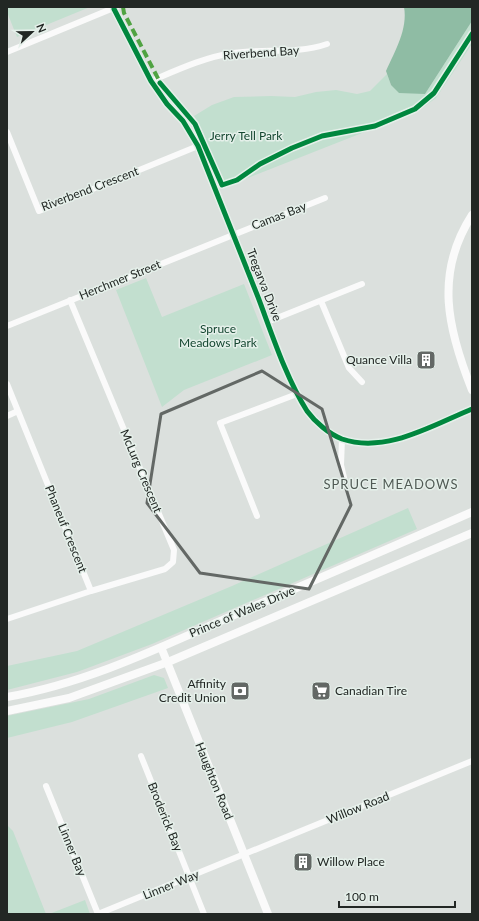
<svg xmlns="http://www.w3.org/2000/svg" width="479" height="921" font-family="Lato,sans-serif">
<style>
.green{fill:#c2dfcf}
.water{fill:#8fbca4}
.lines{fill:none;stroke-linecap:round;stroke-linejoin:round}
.street{stroke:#fafafa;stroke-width:6}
.secondary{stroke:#fafafa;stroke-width:8}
.quiet{stroke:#50a342;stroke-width:4;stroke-dasharray:8 4;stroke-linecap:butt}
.cycleway-casing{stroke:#e5f0ea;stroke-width:8}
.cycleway{stroke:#00873e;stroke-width:5}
.marked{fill:none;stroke:#636865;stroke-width:3;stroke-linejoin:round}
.labels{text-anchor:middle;stroke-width:3;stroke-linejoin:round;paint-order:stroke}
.street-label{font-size:12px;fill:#222724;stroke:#e5f0ea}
.park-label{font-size:12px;fill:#154731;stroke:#e5f0ea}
.poi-label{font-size:12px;fill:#222724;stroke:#e5f0ea;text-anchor:end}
.neighbourhood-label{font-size:13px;letter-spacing:1px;fill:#515a55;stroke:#e5f0ea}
</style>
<rect width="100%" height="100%" fill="#dbe0dd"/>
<!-- green -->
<path class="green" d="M7 7H90L17 37 7 12Z
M472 21V44L436 98 418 111 222 188 203 132 194 116 212 105 234 97 271 96 295 97 316 92 336 90 357 94 370 91 387 74 391 85 425 94Z
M146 278 162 317 244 284 272 355 184 390 162 407 116 290Z
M408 508 417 529 152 644 77 672 7 690V666L77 651 232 586Z
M154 675 164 678 168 688 72 722 7 738V716L89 699Z
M7 825 13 831 46 914H7Z
M85 900 90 914H49Z"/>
<!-- water -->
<path class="water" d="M404 7H472V21L425 94 399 93 391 85 386 71C395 51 408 29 404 7Z"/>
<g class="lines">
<!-- street -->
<path class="street" d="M114 9 151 81 167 104 183 121 198 146C218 196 238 247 258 297 272 334 286 378 307 411 315 422 329 434 342 439 386 454 433 425 472 409
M7 52 116 7
M151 81C177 70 205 57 233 53 265 48 295 55 327 44
M7 132 39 211 198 146
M70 300 174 550 173 562 165 569 91 591
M321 301 349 368 362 382
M267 322 362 284
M7 326 325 198
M7 384 91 591 7 619
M7 416 18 411
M342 439 341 465 345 482
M257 516 220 423 297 394
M141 756 204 914
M46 786 98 914
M98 914 472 761"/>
<!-- secondary -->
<path class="secondary" d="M472 215C434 274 448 330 472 390
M161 647 268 914
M7 697C83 684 155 650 225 619 308 583 390 548 472 512
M7 711 69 698 168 662 472 533"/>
<!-- quiet -->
<path class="quiet" d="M123 7 124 13 162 86"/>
<!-- cycleway casing -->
<g class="cycleway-casing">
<path id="cycleway" d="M114 9 151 81 167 104 183 121 198 146C218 196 238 247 258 297 272 334 286 378 307 411 315 422 329 434 342 439 386 454 433 425 472 409
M160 83 195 124 222 185 237 180 260 164 292 148 322 136 375 126 415 109 434 93 472 34"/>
</g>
<!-- cycleway -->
<use href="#cycleway" class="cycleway"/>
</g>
<!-- marked area -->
<path class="marked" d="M262 371 322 409 351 505 309 589 200 573 147 503 161 414Z"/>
<!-- icons -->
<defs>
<g id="building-square" transform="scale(1)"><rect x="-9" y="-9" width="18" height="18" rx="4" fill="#636865" stroke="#e5f0ea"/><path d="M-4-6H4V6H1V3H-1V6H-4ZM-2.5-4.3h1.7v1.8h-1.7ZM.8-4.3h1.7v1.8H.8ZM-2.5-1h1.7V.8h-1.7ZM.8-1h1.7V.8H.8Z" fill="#fff"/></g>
<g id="bank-square" transform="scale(1)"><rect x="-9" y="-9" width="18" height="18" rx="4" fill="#636865" stroke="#e5f0ea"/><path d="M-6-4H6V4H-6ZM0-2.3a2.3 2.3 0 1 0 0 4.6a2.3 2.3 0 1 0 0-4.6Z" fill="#fff"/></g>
<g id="supermarket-square" transform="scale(1)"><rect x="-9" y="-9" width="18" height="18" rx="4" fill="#636865" stroke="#e5f0ea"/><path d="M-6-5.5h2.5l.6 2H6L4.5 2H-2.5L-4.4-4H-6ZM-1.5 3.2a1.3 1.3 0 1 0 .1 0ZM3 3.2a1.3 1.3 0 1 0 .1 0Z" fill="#fff"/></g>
</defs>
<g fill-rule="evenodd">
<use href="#building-square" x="426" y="360"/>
<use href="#bank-square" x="240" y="691"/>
<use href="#supermarket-square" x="321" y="691"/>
<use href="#building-square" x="303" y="862"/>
</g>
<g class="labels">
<!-- street labels -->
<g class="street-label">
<text transform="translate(261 53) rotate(-4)" y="4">Riverbend Bay</text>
<text transform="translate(90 189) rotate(-21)" y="4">Riverbend Crescent</text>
<text transform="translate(279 216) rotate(-21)" y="4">Camas Bay</text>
<text transform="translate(120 280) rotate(-22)" y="4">Herchmer Street</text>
<text transform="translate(264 285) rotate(69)" y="4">Tregarva Drive</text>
<text transform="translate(141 471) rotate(67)" y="4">McLurg Crescent</text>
<text transform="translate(66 529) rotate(68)" y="4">Phaneuf Crescent</text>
<text transform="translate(242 612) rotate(-23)" y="4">Prince of Wales Drive</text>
<text transform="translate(214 781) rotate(68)" y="4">Haughton Road</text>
<text transform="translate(358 808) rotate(-22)" y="4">Willow Road</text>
<text transform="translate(165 817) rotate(68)" y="4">Broderick Bay</text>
<text transform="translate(72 850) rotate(68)" y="4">Linner Bay</text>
<text transform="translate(171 885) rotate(-22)" y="4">Linner Way</text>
</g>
<!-- park labels -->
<g class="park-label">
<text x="246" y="140">Jerry Tell Park</text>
<text x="218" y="333">Spruce<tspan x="218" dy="14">Meadows Park</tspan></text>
</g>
<!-- poi labels -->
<g class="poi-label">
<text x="412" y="364">Quance Villa</text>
<text x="226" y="688">Affinity<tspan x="226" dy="14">Credit Union</tspan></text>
<text x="335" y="695" text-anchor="start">Canadian Tire</text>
<text x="317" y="866" text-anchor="start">Willow Place</text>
</g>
<!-- neighbourhood labels -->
<g class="neighbourhood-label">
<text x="391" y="489">SPRUCE MEADOWS</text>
</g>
</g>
<!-- border -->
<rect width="479" height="921" fill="none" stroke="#222724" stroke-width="16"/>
<!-- north arrow -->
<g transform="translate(32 32) rotate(68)" stroke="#e5f0ea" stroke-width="3" paint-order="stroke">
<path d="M0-3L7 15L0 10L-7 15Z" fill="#222724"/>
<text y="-6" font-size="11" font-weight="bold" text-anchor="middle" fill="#222724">N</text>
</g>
<!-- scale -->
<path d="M339 901v6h116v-6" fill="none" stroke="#222724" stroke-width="2"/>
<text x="345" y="901" font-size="12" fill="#222724" stroke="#e5f0ea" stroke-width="3" paint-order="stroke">100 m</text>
</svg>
